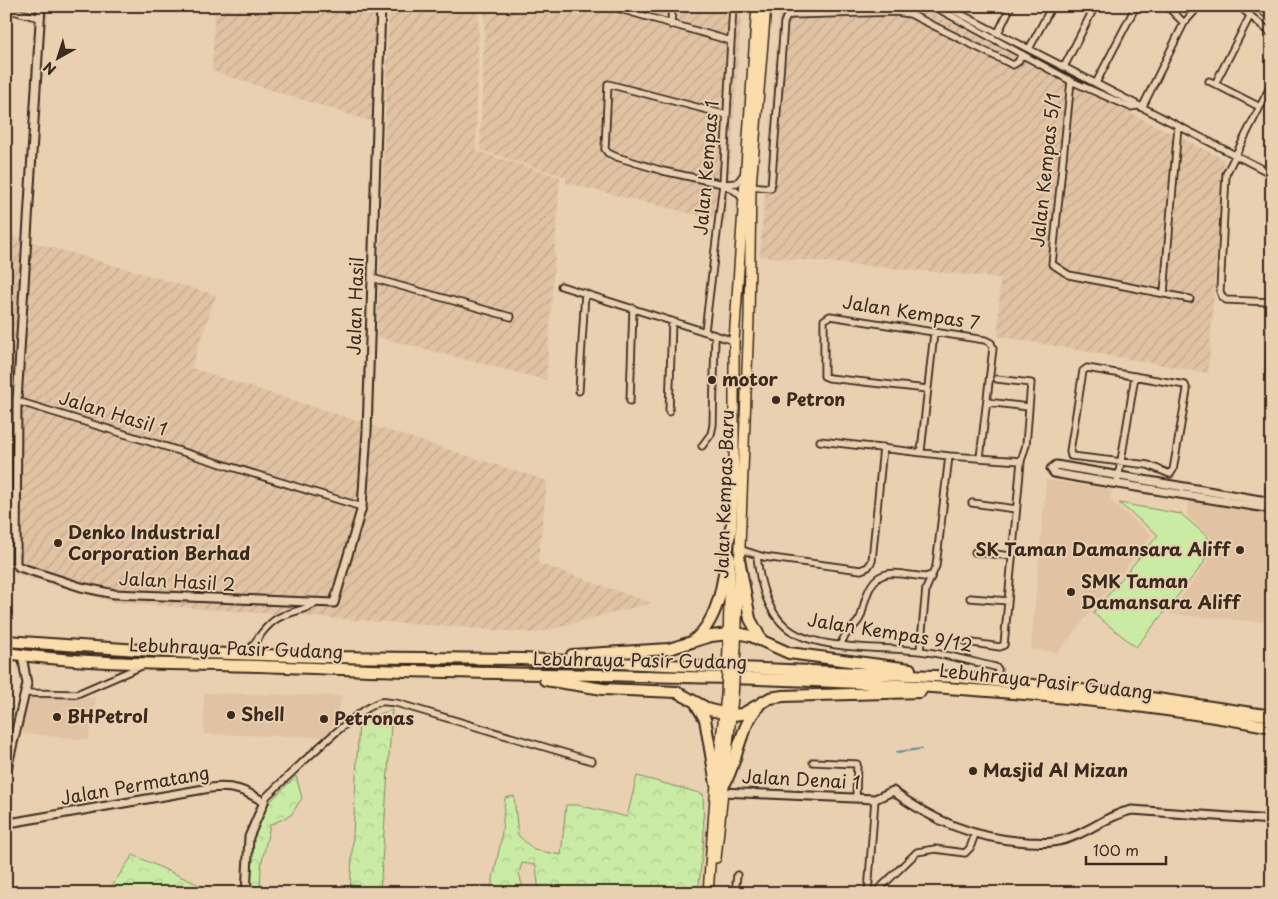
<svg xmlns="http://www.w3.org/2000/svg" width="1278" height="899" font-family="'Playpen Sans',sans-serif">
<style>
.built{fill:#e1c2a3}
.industrial{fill:url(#industrial-furrows)}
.forest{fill:url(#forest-crowns);stroke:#828a61}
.garden{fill:#c9eba4;stroke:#828a61}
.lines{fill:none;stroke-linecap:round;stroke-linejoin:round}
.stream{stroke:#648b91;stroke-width:2}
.minor-casing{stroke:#3b2a1e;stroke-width:9}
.tertiary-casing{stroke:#3b2a1e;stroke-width:11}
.primary-casing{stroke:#3b2a1e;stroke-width:12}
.trunk-casing{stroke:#3b2a1e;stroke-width:14}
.minor{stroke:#e8d0b0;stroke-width:5.5}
.tertiary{stroke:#e8d0b0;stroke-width:7}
.primary{stroke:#faddab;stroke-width:9}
.trunk{stroke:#faddab;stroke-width:10}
.primary-bridge-casing{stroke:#3b2a1e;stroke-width:12;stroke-linecap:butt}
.primary-bridge{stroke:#faddab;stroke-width:9}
.poi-dot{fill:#3b2a1e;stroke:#e8d0b0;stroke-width:2}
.labels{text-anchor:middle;stroke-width:4;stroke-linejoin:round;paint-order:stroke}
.street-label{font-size:18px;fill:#3b2a1e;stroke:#e8d0b0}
.poi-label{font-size:18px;font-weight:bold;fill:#3b2a1e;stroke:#e8d0b0;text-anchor:start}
</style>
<defs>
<pattern id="industrial-furrows" width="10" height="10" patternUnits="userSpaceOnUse" patternTransform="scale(1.25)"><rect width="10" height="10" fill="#e1c2a3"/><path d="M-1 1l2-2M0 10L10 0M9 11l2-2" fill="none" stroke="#c2a78c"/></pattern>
<pattern id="forest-crowns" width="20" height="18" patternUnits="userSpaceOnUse" patternTransform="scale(1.25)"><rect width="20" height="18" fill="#c9eba4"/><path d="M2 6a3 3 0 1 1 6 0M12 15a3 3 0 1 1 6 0" fill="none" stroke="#aeca8d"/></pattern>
</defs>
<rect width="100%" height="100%" fill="#e8d0b0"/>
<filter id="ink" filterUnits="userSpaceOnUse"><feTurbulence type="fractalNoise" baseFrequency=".02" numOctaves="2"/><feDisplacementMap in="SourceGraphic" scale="10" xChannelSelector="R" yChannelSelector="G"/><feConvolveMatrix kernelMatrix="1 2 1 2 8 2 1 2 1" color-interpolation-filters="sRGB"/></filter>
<g filter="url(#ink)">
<!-- built -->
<path class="built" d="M1046 480 1111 489 1110 500 1152 535 1058 652 1031 650Z
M1190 499 1272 513V571L1264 622 1169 614 1207 563 1211 537 1187 516Z
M204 693 343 696 328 737 204 734Z
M30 697 96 698 88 740 21 733Z"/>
<!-- industrial -->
<path class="industrial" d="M6 6H48L47 26 6 15Z
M215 6H377L373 122 212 71Z
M389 6H479L476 151 560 177 546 380 377 337Z
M485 6H742L726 222 566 183V177L480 150Z
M780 6H920L1026 62 1224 159 1208 373 998 336 1000 278 760 256Z
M6 234 216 295 191 368 547 481 538 563 651 603 536 633 113 602 12 573 15 526 6 523Z"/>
<!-- forest -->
<path class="forest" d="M392 710 380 893H350L359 720Z
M296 776 302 798 291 815 270 825 261 866 260 893H249C250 862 249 826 271 801 279 792 288 784 296 776Z
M637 776 703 794 704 837 698 893H539L536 865 522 863 519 873 524 893H490L501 841 505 798 514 796 518 835 534 850 561 855 566 805H578L627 817Z
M133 855 217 893H107Z"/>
<!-- garden -->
<path class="garden" d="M1119 503 1181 514 1208 537 1204 563 1136 647 1093 613 1158 535Z"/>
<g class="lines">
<!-- stream -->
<path class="stream" d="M897 752 921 749"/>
<!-- minor casing -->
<g class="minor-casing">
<path id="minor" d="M619 6 620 9 731 41
M933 6 1071 81 1130 107 1138 106
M945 6 1272 174
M1167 6 1184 23
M1239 6 1272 34
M6 9 40 18
M671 25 672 6
M998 33 1011 6
M1029 49 1052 6
M1064 67 1095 6
M1071 81 1052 264 1069 275 1190 299
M1209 81 1260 107
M1096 83 1136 6
M1272 83 1226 174 1220 291 1222 297 1226 300 1272 302
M1215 84 1250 16
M1142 108 1184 23 1199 6
M727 115 608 84 605 149 608 153 617 157 663 171 723 184 737 192 743 199
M725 184 737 183 744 174
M751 186 771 188 784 23 786 18 790 15 897 12 910 14 1013 65 1018 62 1022 54
M372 278 511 317
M561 286 734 341
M1164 293 1178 126
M1272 311 1269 372 1272 375
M705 331 723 184 733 6
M1087 368 1185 385 1187 390 1173 470 1170 474 1148 465 1071 456 1070 451 1083 371Z
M927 389 829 378 824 376V320L830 316 985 340 991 343 993 348 980 458
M579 391 585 293
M17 401 362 507
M630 401 633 308
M987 402 1028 407
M669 412 672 321
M820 441 949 456 1021 461
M702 446 711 434 713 425 715 335
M921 451 934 333
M1118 479 1135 376
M1269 490 1272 479
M972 503 1016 509
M739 549 764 557 861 570 868 567 872 561 883 447
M975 552 1012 556
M757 555C759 582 768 617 793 632 822 650 885 647 920 651 946 654 970 661 995 667L998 669 997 680
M970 598 1008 601
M966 642 1000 647 1004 645 1021 461 1026 445 1031 383 997 379
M841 644C844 633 853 629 859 620 863 614 863 605 866 598 876 564 897 574 925 577L931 575
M920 651 926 589 936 566 949 456
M247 654C256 641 267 622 282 616 294 611 305 610 316 603
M25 693 77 694 144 665
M813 762 857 764 856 798
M264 802 267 796C290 775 354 710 380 702 385 701 391 703 396 703L592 761
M955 892V893
M735 893 737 875
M868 893 875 799
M875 893 917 852 935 849 965 853 970 848 975 834"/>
</g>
<!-- tertiary casing -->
<g class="tertiary-casing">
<path id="tertiary" d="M41 6 17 401 16 564 19 567 81 587 114 594 334 603 362 507 367 431 381 6
M1272 502 1056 465 1051 469 1054 473 1081 478 1272 509
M6 773 27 684 22 655
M722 792 875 799 893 791C933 822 977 839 1028 842 1038 842 1048 844 1058 841 1085 836 1106 815 1132 810L1272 820
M6 810 9 823 210 788C232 785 245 790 264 802L249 837 246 893"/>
</g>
<!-- primary casing -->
<g class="primary-casing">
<path id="primary" d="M1259 6 1272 17
M1270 6 1272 8
M731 534 734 476V341L757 6
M728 647 730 557
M736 647 749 319 751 186 766 6
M716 858 733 697
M708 893 716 784 726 696"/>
</g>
<!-- trunk casing -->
<g class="trunk-casing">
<path id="trunk" d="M739 559 750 619 761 639
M694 640C725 615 724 563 731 527
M6 641 169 652 322 657 521 659 958 677 1137 696 1272 716
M6 653C99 666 193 663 286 667 615 681 947 667 1272 727
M572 655 669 649 711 636 737 633 751 636 789 653 910 669
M545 680 603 689 677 692 710 710 732 715 742 714 770 698 783 696 920 692
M697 706 705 719 716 784
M723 787C738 762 738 730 758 707"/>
</g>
<!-- minor -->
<use href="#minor" class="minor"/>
<!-- tertiary -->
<use href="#tertiary" class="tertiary"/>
<!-- primary -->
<use href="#primary" class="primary"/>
<!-- trunk -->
<use href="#trunk" class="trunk"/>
<!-- primary-bridge casing -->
<g class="primary-bridge-casing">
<path id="primary-bridge" d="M726 696 728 647
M733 697 736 647"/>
</g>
<!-- primary-bridge -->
<use href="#primary-bridge" class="primary-bridge"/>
</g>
</g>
<!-- markers -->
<g class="poi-dot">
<circle cx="712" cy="380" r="5"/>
<circle cx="776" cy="400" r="5"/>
<circle cx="58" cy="543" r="5"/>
<circle cx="1240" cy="550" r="5"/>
<circle cx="1071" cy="592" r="5"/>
<circle cx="231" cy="715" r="5"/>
<circle cx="57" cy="717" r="5"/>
<circle cx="324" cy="719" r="5"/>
<circle cx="973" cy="771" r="5"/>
</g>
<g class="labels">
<!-- street labels -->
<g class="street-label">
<text transform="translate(707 168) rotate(-85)" y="6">Jalan Kempas 1</text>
<text transform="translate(1046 170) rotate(-84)" y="6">Jalan Kempas 5/1</text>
<text transform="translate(356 306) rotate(-88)" y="6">Jalan Hasil</text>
<text transform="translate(911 313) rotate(9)" y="6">Jalan Kempas 7</text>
<text transform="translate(113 414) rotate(17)" y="6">Jalan Hasil 1</text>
<text transform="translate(725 494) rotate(-88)" y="6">Jalan Kempas Baru</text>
<text transform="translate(177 582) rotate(3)" y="6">Jalan Hasil 2</text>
<text transform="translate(890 633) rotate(9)" y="6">Jalan Kempas 9/12</text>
<text transform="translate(236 649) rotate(2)" y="6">Lebuhraya Pasir Gudang</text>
<text transform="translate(640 661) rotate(1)" y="6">Lebuhraya Pasir Gudang</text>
<text transform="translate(1046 682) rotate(6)" y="6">Lebuhraya Pasir Gudang</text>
<text transform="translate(801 780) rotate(3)" y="6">Jalan Denai 1</text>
<text transform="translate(135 786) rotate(-10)" y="6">Jalan Permatang</text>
</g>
<!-- poi labels -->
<g class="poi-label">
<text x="722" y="386">motor</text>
<text x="786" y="406">Petron</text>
<text x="68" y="539">Denko Industrial<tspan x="68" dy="21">Corporation Berhad</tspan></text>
<text x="1230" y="556" text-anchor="end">SK Taman Damansara Aliff</text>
<text x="1081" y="588">SMK Taman<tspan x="1081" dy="21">Damansara Aliff</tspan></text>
<text x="241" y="721">Shell</text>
<text x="67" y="723">BHPetrol</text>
<text x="334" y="725">Petronas</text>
<text x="983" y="777">Masjid Al Mizan</text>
</g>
</g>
<!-- margin -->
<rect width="1278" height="899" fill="none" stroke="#e8d0b0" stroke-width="25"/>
<rect x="12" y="12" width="1253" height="874" fill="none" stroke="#3b2a1e" stroke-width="2" filter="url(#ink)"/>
<!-- north arrow -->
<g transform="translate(58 58) rotate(219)" stroke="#e8d0b0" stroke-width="4" paint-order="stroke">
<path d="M0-4L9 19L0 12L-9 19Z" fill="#3b2a1e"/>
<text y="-8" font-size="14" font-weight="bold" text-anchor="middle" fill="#3b2a1e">N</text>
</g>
<!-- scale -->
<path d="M1086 856v8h80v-8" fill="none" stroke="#3b2a1e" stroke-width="2.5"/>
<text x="1093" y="856" font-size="15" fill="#3b2a1e" stroke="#e8d0b0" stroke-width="4" paint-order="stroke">100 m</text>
</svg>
